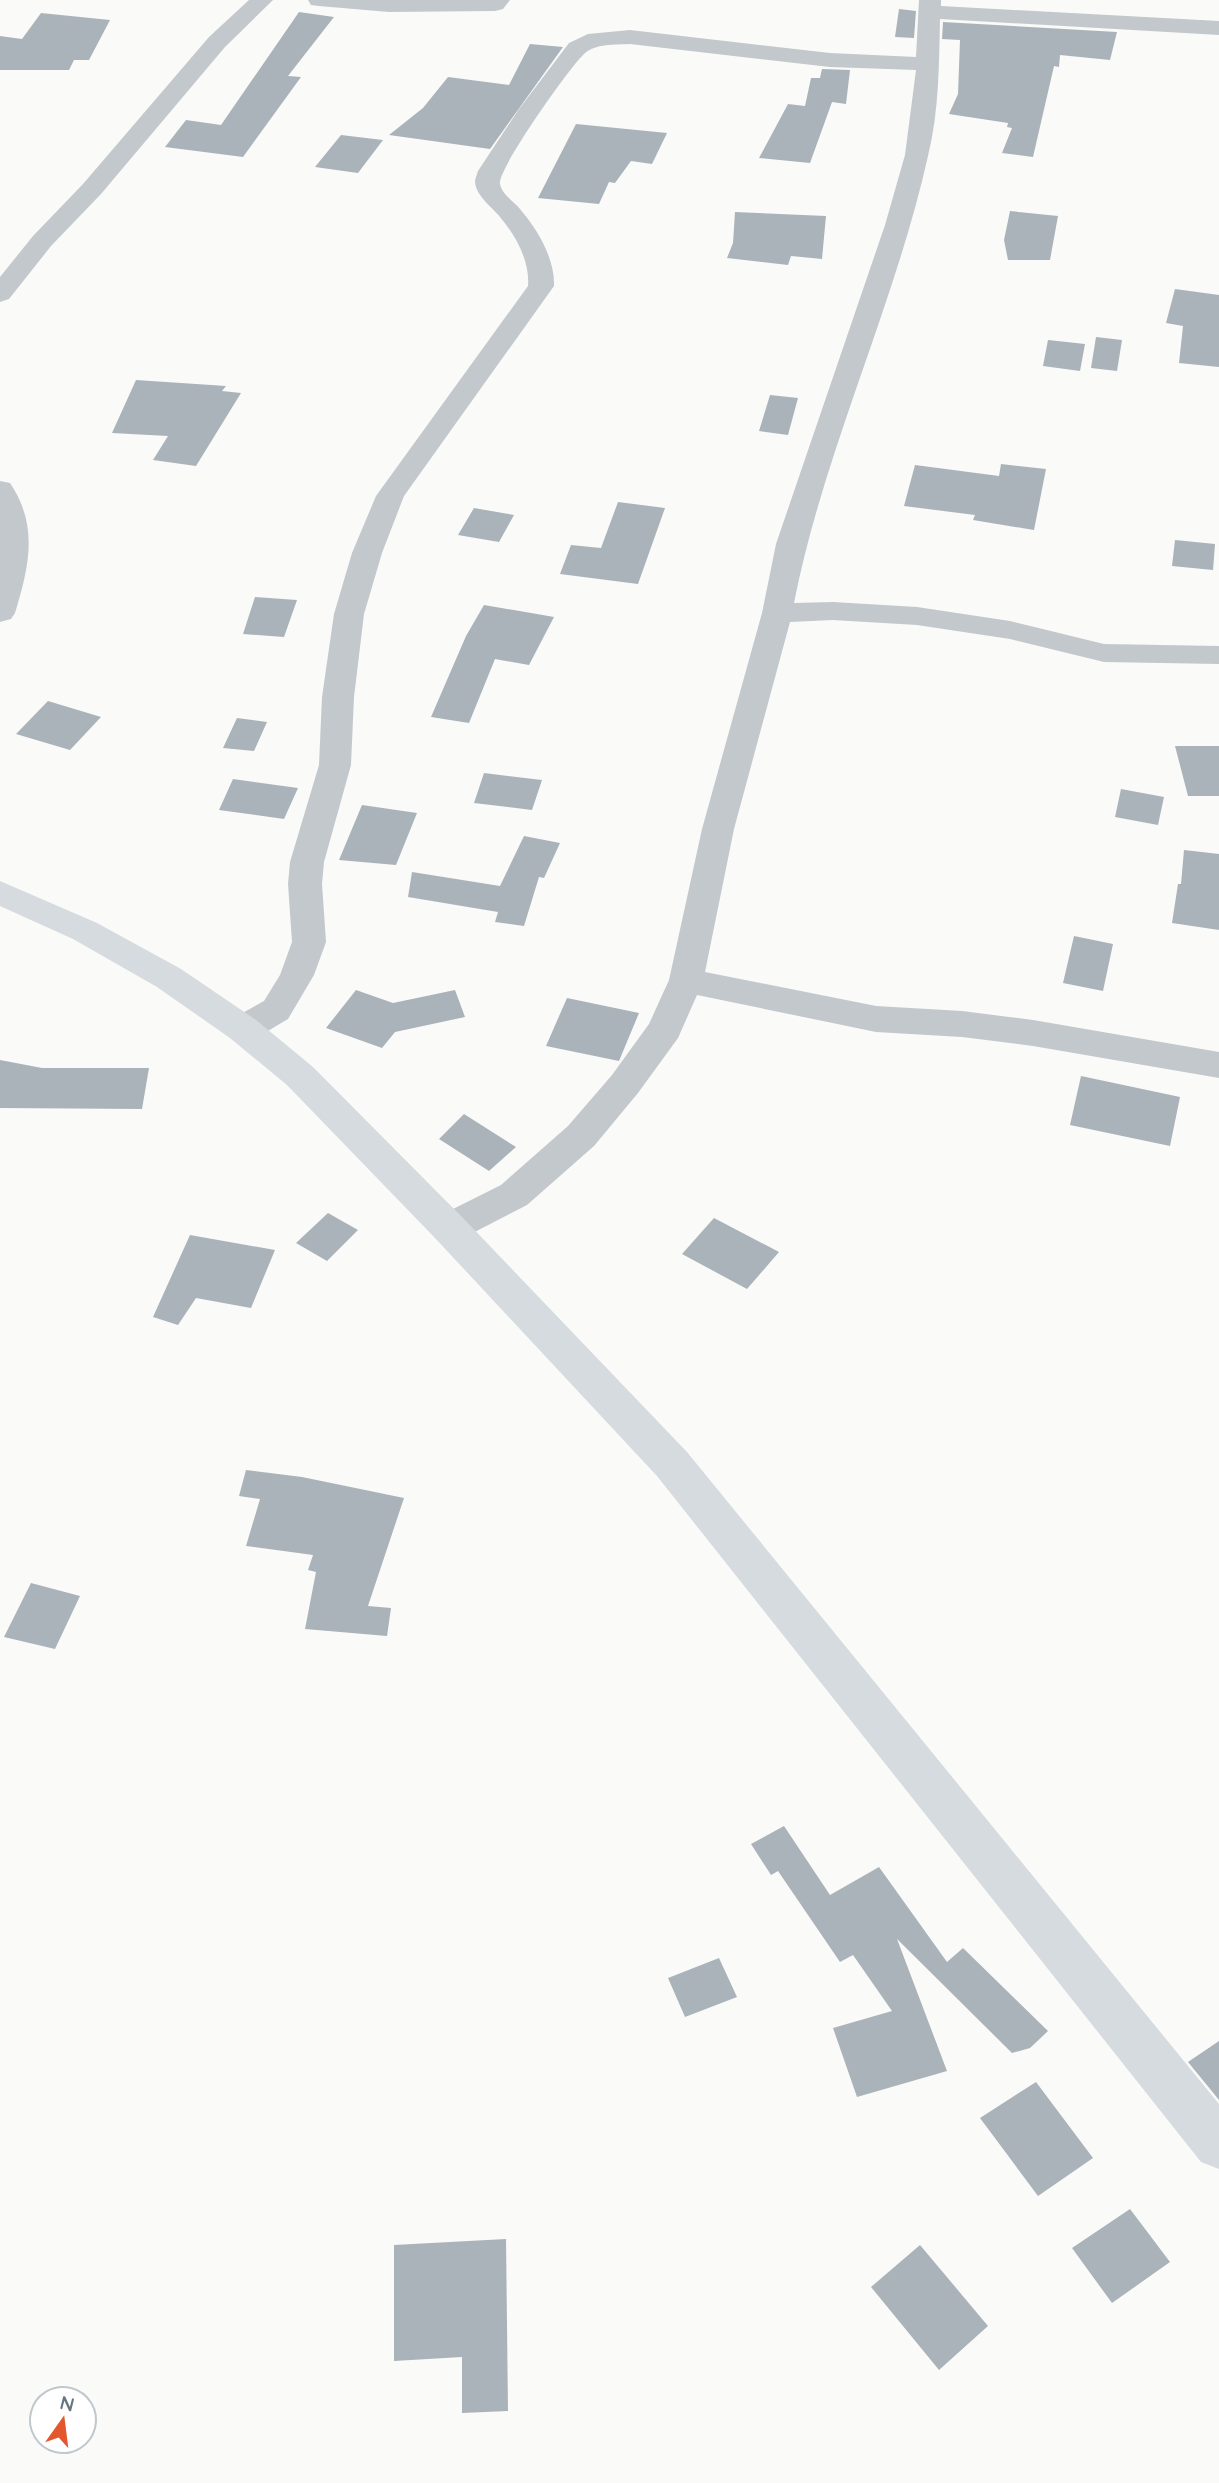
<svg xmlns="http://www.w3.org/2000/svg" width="1219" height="2483" font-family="Quicksand,sans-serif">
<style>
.building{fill:#aab3b9}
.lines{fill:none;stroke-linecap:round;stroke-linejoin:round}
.minor{fill:#c3c8cc;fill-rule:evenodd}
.major{fill:#d6dbdf;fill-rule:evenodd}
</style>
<rect width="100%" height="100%" fill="#fafaf8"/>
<!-- building -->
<path class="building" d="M899 9 916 11 914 38 895 37Z
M299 12 334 17 288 76 301 77 243 157 165 147 186 120 221 125Z
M41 13 110 20 89 60H74L69 70H0V36L22 39Z
M943 22 1117 32 1110 60 1060 55 1059 67 1054 66 1033 157 1002 153 1012 128 1007 127 1008 123 949 114 958 94 960 40 942 39Z
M530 44 563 47 490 149 389 135 423 108 448 77 509 85Z
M822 69 850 70 846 104 832 102 810 163 759 158 788 104 805 106 811 78H820Z
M576 124 667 133 652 164 631 161 615 183 609 182 599 204 538 198Z
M341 135 383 140 358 173 315 167Z
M1010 211 1058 216 1050 260H1008L1004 240Z
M735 212 826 216 822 259 791 256 788 265 727 258 733 243Z
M1175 289 1219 295V367L1179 363 1183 326 1166 323Z
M1096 337 1122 340 1117 371 1091 368Z
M1048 340 1085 344 1080 371 1043 366Z
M136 380 226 386 222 391 241 393 196 466 153 460 168 436 112 433Z
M770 395 798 398 788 435 759 431Z
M1001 464 1046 469 1034 530 973 520 975 515 904 506 915 465 999 476Z
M618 502 665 508 638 584 560 574 571 545 601 548Z
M474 508 514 515 499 542 458 535Z
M1175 540 1215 544 1213 570 1172 566Z
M255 597 297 600 284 637 243 634Z
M484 605 554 617 529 665 495 659 469 723 431 717 466 636Z
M48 701 101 717 70 750 16 734Z
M237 718 267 722 254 751 223 748Z
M1175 746H1219V796H1188Z
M484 773 542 780 532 810 474 803Z
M233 779 298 788 284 819 219 810Z
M1121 789 1164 797 1158 825 1115 817Z
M362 805 417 813 396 865 339 860Z
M524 836 560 843 544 878 539 877 524 926 495 922 498 912 408 897 412 872 500 886Z
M1184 850 1219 854V930L1172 923 1178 884H1181Z
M1074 936 1113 944 1103 991 1063 983Z
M356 990 393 1003 455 990 465 1017 395 1032 382 1048 326 1028Z
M567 998 639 1013 619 1061 546 1046Z
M0 1060 42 1068H149L142 1109 0 1108Z
M1081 1076 1180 1097 1170 1146 1070 1125Z
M464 1114 516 1147 489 1171 439 1139Z
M328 1213 358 1230 327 1261 296 1243Z
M714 1218 779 1252 747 1289 682 1254Z
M190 1235 275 1250 251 1308 196 1298 178 1325 153 1317Z
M246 1470 302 1477 404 1498 368 1606 391 1608 387 1636 305 1629 316 1572 308 1570 313 1555 246 1546 260 1499 239 1496Z
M31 1583 80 1596 55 1649 4 1637Z
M784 1826 830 1895 879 1867 947 1962 963 1948 1048 2031 1030 2048 1012 2053 897 1939 947 2071 857 2097 833 2028 892 2011 853 1955 840 1962 778 1871 771 1875 751 1844Z
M719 1958 737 1997 685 2017 668 1978Z
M1219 2041V2100L1188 2062Z
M1036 2082 1093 2158 1038 2196 980 2118Z
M1130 2209 1170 2262 1112 2303 1072 2248Z
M506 2239 508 2411 462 2413V2357L394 2361V2245Z
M920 2245 988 2326 939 2370 871 2287Z"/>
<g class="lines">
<!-- minor -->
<path class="minor" d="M249 0H273L225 47 101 194 51 246 9 299 0 302V277L33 236 83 184 209 37Z
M308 0H510L503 9 495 11 389 12 319 6 311 5Z
M919 0H941V6L1219 21V35L940 19C939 65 939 112 928 156 894 308 824 450 794 603L833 602 917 607 1010 621 1104 644 1219 646V664L1104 662 1010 639 917 625 833 620 790 622 734 829 705 972 876 1006 962 1011 1033 1020 1219 1052V1078L1033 1046 962 1037 876 1032 697 995 678 1038 638 1093 594 1146 527 1205 463 1238 449 1243 435 1238 430 1228 435 1218 501 1185 568 1126 612 1075 649 1024 669 980 702 829 762 613 776 544 885 225 905 155 916 70 830 67 630 44C615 45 596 43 584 54 569 68 497 170 500 184 502 195 514 201 520 209 538 230 555 259 554 286L404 496 382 553 364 614 354 697 351 765 324 862 322 884 326 942 314 975 288 1019 256 1038 243 1042 230 1038 225 1029 230 1020 264 1001 280 975 292 942 288 884 290 862 319 765 322 697 334 614 352 553 376 496 528 286C530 261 516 236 500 217 492 207 476 196 475 182 475 178 477 175 478 171L519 109 569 43 588 34 630 30 830 53 916 57Z
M0 481 10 483C39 526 29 567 15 613L11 619 0 622Z"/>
<!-- major -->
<path class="major" d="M0 881 97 923 181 969 256 1020 313 1067 463 1218 687 1452 1219 2104V2169L1201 2162 657 1476 435 1238 287 1085 230 1038 157 987 73 939 0 906Z"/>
</g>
<!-- north arrow -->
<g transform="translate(63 2420) rotate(14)"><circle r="33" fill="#ffffff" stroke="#c1c8cd" stroke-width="2"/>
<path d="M0-5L12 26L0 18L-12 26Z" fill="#e4572e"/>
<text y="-10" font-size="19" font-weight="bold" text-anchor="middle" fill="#657683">N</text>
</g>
</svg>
